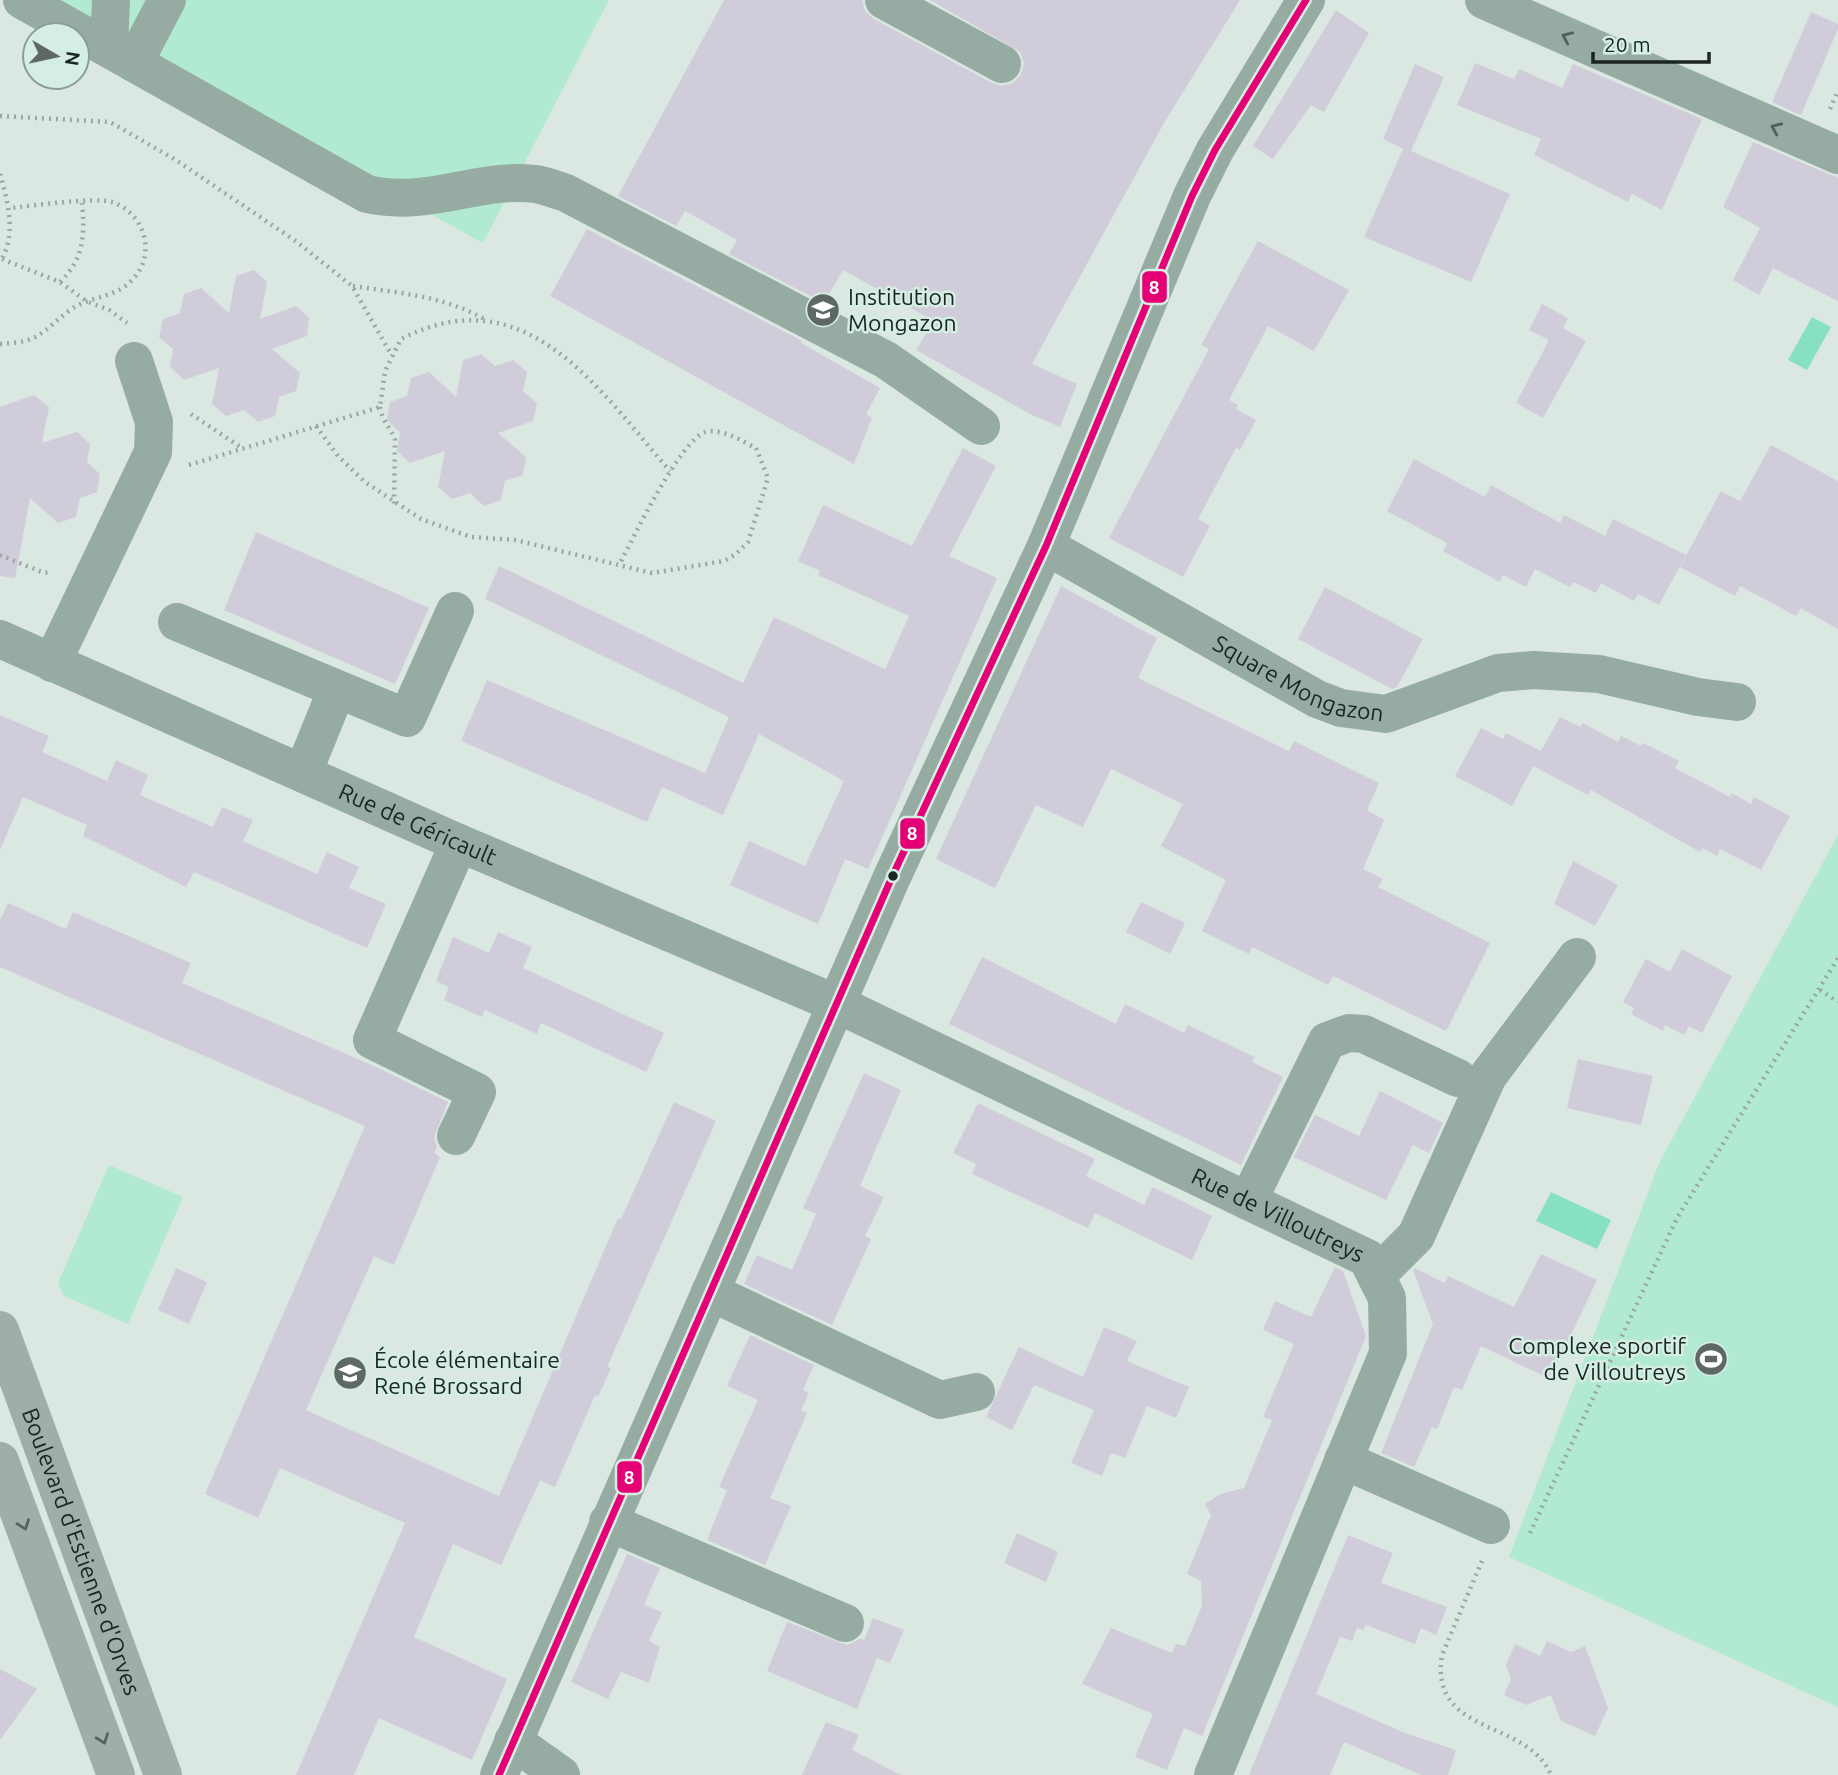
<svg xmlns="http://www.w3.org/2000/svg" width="1838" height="1775" font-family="Ubuntu,sans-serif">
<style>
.green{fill:#b1e9d3}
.water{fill:#87e0c1}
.building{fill:#d1ccd9}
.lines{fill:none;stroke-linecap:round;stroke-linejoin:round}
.path{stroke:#98a7a1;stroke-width:4.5;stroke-dasharray:2 5;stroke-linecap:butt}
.minor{stroke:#96aca2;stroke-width:38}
.major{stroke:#9faea8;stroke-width:38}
.bus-1-casing{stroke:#d5eee3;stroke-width:12}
.bus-1{stroke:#e50076;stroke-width:7}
.oneway{stroke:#52625b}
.oneway2{stroke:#56635e}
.bus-dot{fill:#1b2521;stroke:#d5eee3;stroke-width:2.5}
.labels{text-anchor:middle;stroke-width:5;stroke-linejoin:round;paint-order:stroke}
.poi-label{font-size:23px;fill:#1b2521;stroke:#d5eee3;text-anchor:start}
.street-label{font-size:23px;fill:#1b2521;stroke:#d5eee3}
.line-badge{stroke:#d5eee3;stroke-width:2.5}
.badge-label{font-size:19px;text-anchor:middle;font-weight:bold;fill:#fff}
</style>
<rect width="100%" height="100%" fill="#dbe8e2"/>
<!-- green -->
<path class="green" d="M58 0H609L483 243 54 8Z
M1838 835V1707L1509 1557 1660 1161Z
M109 1165 183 1197 128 1324 64 1296 58 1283Z"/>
<!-- water -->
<path class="water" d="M1812 317 1831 327 1807 370 1788 360Z
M1551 1192 1611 1220 1597 1249 1536 1221Z"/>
<!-- building -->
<path class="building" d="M724 0H862L865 11 874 19 992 83 1002 86 1013 83 1021 74 1024 63 1020 52 930 0H1240L1164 123 1032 364 1077 384 1060 427 1032 415 916 350 934 321 843 270 824 303 729 254 737 240 685 211 676 226 618 196Z
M1336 10 1369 33 1324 112 1311 105 1273 159 1253 146Z
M1811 12 1838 24V29L1801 115 1772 102Z
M1475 63 1514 79 1519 69 1562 88 1573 64 1702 119 1662 210 1632 194 1628 202 1534 155 1541 139 1457 105Z
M1415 64 1444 77 1411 151 1510 194 1471 282 1364 237 1403 149 1383 139Z
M1753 142 1838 178V301L1773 268 1759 295 1733 280 1760 228 1723 207Z
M587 229 802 341 801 343 880 388 866 414 872 418 854 464 550 296Z
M1258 241 1349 290 1314 351 1268 326 1229 400 1238 405 1236 409 1256 420 1240 450 1236 448 1198 519 1210 526 1183 577 1109 538 1209 349 1201 345Z
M254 270 267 282 260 319 296 306 309 318 307 336 272 349 300 373 296 391 279 397 275 416 258 422 244 410 226 416 212 404 219 368 184 380 170 367 173 349 159 337 163 319 180 313 184 294 201 288 229 313 236 276Z
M1542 304 1568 318 1563 328 1586 341 1543 418 1516 403 1549 340 1529 330Z
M481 354 495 366 513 360 527 372 523 391 537 403 533 421 498 433 526 457 523 475 505 481 501 500 484 506 470 493 452 499 438 487 445 451 410 463 397 451 400 432 387 420 390 402 407 396 411 378 429 372 456 397 463 360Z
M34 395 49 407 42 443 77 432 90 444 87 462 100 474 97 492 80 498 76 517 58 523 30 498 15 578 0 576V407Z
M1771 445 1838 481V629L1801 608 1796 616 1740 586 1735 596 1680 567 1721 491 1740 501Z
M963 448 996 466 949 556 997 578 868 869 845 859 818 924 730 885 749 841 805 866 844 781 759 734 723 815 662 787 647 822 461 741 487 680 705 773 729 717 485 599 499 566 743 683 774 617 885 669 909 616 818 575 820 571 798 561 823 505 912 546Z
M1414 459 1485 497 1491 485 1560 523 1564 515 1605 536 1613 519 1686 555 1659 605 1638 594 1634 601 1601 583 1596 593 1573 582 1570 587 1535 569 1526 587 1503 575 1500 582 1443 551 1447 543 1387 511Z
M256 532 429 608 395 684 224 610Z
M1061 586 1157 638 1138 678 1289 751 1294 741 1379 783 1367 810 1384 820 1363 869 1383 879 1378 887 1490 943 1446 1031 1333 976 1328 985 1252 947 1249 954 1202 931 1226 880 1161 846 1183 804 1111 769 1083 827 1036 805 995 888 936 859Z
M1325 587 1423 639 1397 687 1392 689 1298 639Z
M0 715 49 736 42 752 107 781 116 760 148 775 140 795 213 827 222 807 253 820 243 841 317 874 327 852 359 867 349 888 386 904 367 948 194 872 186 887 83 836 87 825 23 797 0 850Z
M1560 717 1580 727 1583 723 1618 742 1621 736 1641 746 1643 743 1679 761 1675 768 1730 797 1732 793 1751 804 1754 797 1790 816 1761 870 1720 849 1717 856 1702 848 1700 852 1591 790 1588 795 1533 766 1512 806 1455 776 1481 728 1503 739 1506 733 1541 751Z
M1573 861 1618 885 1595 926 1554 904Z
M1141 902 1185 923 1170 954 1126 932Z
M8 903 66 929 73 912 191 963 182 983 374 1066 448 1102 434 1137 437 1146 434 1153 440 1157 394 1265 374 1256 306 1410 499 1496 618 1218 621 1219 674 1102 716 1121 607 1367 611 1368 598 1397 595 1395 555 1487 540 1480 501 1565 453 1544 414 1637 507 1679 472 1760 379 1718 354 1775H296L405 1523 280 1468 258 1518 205 1494 365 1126 0 967V920Z
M498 932 532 947 523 968 664 1033 646 1072 541 1023 537 1034 485 1010 482 1017 444 1000 449 987 436 981 453 937 489 953Z
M1682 949 1732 976 1702 1033 1689 1026 1684 1035 1665 1025 1663 1031 1631 1014 1634 1008 1623 1002 1646 959 1670 972Z
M982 957 1116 1024 1125 1004 1184 1033 1188 1025 1254 1057 1252 1062 1283 1077 1241 1165 949 1024Z
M1578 1059 1653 1076 1641 1125 1567 1108Z
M864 1073 901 1090 860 1186 884 1197 865 1236 871 1239 832 1325 744 1284 757 1255 792 1270 816 1214 803 1208Z
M1380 1091 1443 1123 1429 1153 1413 1145 1386 1200 1294 1157 1315 1115 1359 1136Z
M978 1103 1095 1159 1086 1176 1144 1205 1153 1187 1212 1216 1192 1260 1095 1213 1088 1228 972 1174 976 1164 953 1153Z
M1541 1254 1597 1280 1550 1379 1481 1346 1462 1390 1454 1387 1437 1429 1432 1427 1414 1467 1381 1453 1433 1324 1413 1270 1415 1268 1445 1283 1448 1276 1514 1307Z
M1335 1267 1343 1271 1366 1336 1202 1736 1184 1728 1167 1770 1135 1757 1153 1714 1082 1684 1111 1628 1172 1653 1176 1644 1185 1646 1202 1606 1201 1581 1187 1574 1211 1515 1205 1504 1220 1494 1244 1488 1272 1420 1263 1417 1294 1344 1263 1330 1275 1301 1311 1317Z
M176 1268 207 1282 189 1324 158 1310Z
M1104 1327 1137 1341 1127 1361 1189 1387 1176 1418 1147 1406 1125 1458 1111 1453 1102 1476 1071 1463 1094 1410 1034 1385 1012 1430 986 1417 1019 1347 1083 1377Z
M750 1335 814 1365 803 1390 809 1393 801 1410 807 1413 770 1498 791 1506 765 1565 707 1540 727 1490 719 1487 758 1400 727 1386Z
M1017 1533 1058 1552 1046 1582 1004 1563Z
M1348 1535 1393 1553 1381 1583 1447 1607 1436 1635 1421 1628 1415 1644 1366 1625 1363 1630 1357 1628 1352 1641 1340 1637 1316 1694 1405 1733 1456 1750 1448 1775H1421L1344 1742 1330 1775H1249Z
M627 1554 660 1568 644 1605 662 1612 649 1641 660 1647 649 1683 621 1672 608 1699 571 1682Z
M873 1618 904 1630 890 1663 877 1658 857 1709 767 1671 787 1622 847 1645 860 1639 864 1640Z
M1547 1641 1571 1652 1585 1646 1608 1708 1595 1736 1561 1721 1551 1695 1526 1705 1504 1695 1511 1679 1506 1665 1515 1644 1540 1656Z
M0 1669 37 1689 0 1740Z
M826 1722 859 1735 852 1750 901 1775H802Z"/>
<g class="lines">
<!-- path -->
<path class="path" d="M1830 109 1838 91
M0 116 110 122 176 160 297 242 352 286 391 354
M0 174C8 202 17 236 0 262
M2 259 60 282 86 301 109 310 127 323
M60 282C84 259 85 235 82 203
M353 286C399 293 445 296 486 320
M0 344C41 342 41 332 70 310 89 296 116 298 132 280 144 268 148 252 144 236 140 220 127 207 112 202 93 197 31 206 10 208
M380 407C383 423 390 426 395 440L394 504
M191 414 242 448
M316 426 338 456 365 482 421 519 471 537 515 540 652 573 724 561 736 554 748 542 768 478 756 448C742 441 722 428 706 432 681 438 633 539 619 565
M189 465 380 407 385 371 401 339C526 275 598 389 670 471
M0 555 44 573 52 572
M1820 990 1838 1002
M1530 1533 1677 1218 1838 958
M1482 1561 1442 1655C1429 1737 1527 1718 1551 1775"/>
<!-- minor -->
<g class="minor">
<path d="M22 0 367 194C430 208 479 177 535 184 545 185 556 190 566 193L886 360 981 426"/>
<path d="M884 0 1002 64"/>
<path d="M1484 0 1838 155"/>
<path d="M109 48 111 0"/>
<path d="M134 63 167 0"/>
<path id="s1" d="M1046 546 1317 699 1341 708 1386 714 1498 673 1534 670 1599 674 1698 697 1737 702"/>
<path d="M177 622 407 718 455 611"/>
<path id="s2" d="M0 639 459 843 837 1004 1367 1258 1387 1298 1388 1353 1213 1775"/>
<path d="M52 663 153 452 154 422 134 361"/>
<path d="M303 773 337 689"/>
<path d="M456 1136 477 1092 372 1040 459 843"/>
<path d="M1248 1201 1327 1041 1349 1033 1364 1034 1458 1078"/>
<path d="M1376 1276 1416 1236 1488 1076 1577 957"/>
<path d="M710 1292 940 1400 976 1392"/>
<path d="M1343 1460 1491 1525"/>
<path d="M608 1522 845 1623"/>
<path d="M513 1741 561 1775"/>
<path d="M499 1775 892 877 1046 546 1192 196 1215 150 1306 0"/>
</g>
<!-- major -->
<g class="major">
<path id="s3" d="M0 1330 163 1775"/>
<path d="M0 1461 116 1775"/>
</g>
<!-- bus-1 casing -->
<g class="bus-1-casing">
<path id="bus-1" d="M499 1775 892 877 1046 546 1192 196 1215 150 1306 0"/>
</g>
<!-- bus-1 -->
<use href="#bus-1" class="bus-1"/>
</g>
<!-- one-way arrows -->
<defs><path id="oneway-chevron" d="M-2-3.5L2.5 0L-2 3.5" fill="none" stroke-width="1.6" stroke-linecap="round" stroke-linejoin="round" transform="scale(1.75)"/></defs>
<g class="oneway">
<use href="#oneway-chevron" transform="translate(1567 37) rotate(-156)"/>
<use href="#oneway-chevron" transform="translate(1776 128) rotate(-156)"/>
</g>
<g class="oneway2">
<use href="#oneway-chevron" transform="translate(24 1525) rotate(70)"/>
<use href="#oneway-chevron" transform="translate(103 1739) rotate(70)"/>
</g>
<!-- icons -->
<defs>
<g id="school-disc" transform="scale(1.75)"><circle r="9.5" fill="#5e6965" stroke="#d5eee3"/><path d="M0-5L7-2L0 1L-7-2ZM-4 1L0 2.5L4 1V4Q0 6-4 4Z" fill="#fff"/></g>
<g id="stadium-disc" transform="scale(1.75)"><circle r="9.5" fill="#5e6965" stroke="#d5eee3"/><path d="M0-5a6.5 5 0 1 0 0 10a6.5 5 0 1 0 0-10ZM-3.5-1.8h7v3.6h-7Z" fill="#fff"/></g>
</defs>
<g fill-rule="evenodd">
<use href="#school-disc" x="823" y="310"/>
<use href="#stadium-disc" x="1711" y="1359"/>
<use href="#school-disc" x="350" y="1373"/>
</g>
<!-- markers -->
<circle class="bus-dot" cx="893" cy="876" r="6"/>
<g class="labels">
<!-- poi labels -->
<g class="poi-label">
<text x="848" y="305">Institution<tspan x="848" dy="26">Mongazon</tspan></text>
<text x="1686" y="1354" text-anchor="end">Complexe sportif<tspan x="1686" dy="26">de Villoutreys</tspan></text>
<text x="374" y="1368">École élémentaire<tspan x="374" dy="26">René Brossard</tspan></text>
</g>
<!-- street labels -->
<g class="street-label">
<text dy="8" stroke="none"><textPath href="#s1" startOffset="287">Square Mongazon</textPath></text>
<text dy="8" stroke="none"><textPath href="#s2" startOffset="457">Rue de Géricault</textPath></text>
<text dy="8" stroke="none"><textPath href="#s2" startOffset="1402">Rue de Villoutreys</textPath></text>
<text dy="8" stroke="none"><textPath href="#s3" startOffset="236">Boulevard d'Estienne d'Orves</textPath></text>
</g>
</g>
<g class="line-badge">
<rect x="1141" y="270" width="27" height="34" rx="7" fill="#e50076"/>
<rect x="899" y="817" width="27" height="33" rx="7" fill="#e50076"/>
<rect x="616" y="1460" width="27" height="34" rx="7" fill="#e50076"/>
</g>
<g class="badge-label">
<text x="1154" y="294">8</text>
<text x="912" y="840">8</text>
<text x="629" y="1484">8</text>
</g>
<!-- north arrow -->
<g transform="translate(56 56) rotate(99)"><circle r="33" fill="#d5eee3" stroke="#8b9e95" stroke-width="2"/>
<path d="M0-5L12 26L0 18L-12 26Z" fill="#5e6965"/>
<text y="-10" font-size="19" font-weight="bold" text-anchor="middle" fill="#1b2521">N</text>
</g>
<!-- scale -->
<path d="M1593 52v10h116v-10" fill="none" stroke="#1b2521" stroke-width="3.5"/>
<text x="1604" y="52" font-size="21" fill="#1b2521" stroke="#d5eee3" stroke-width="5" paint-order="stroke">20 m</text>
</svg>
